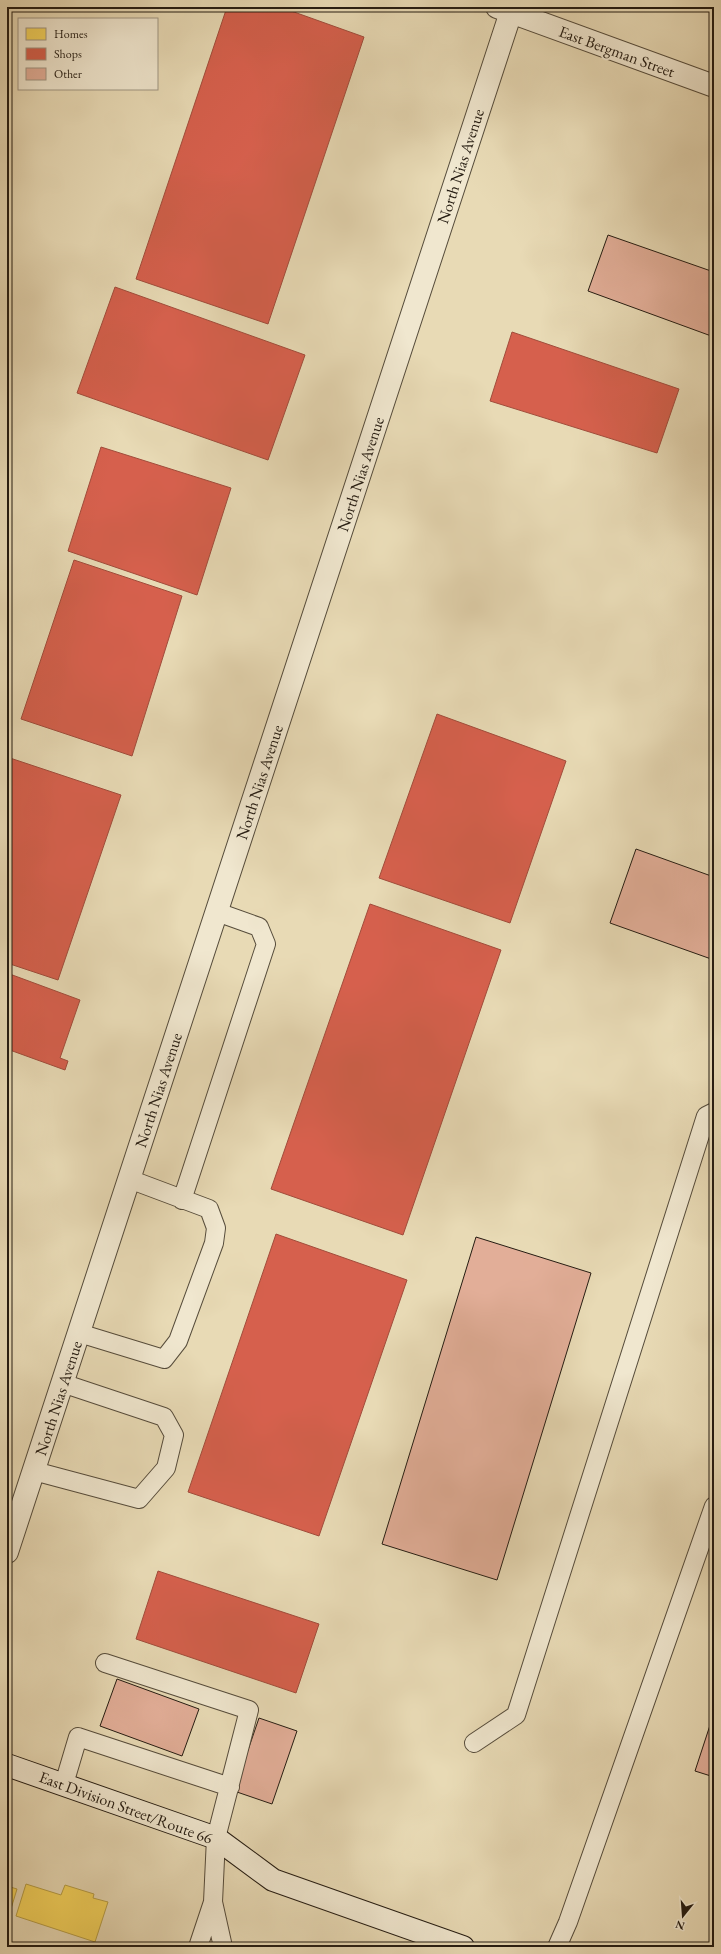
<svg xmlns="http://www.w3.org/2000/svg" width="721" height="1954" font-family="'EB Garamond',serif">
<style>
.homes{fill:#f6d55c;stroke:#b79e46}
.shops{fill:#d6604d;stroke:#a14c3b}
.building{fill:#e2ae98;stroke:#251c12}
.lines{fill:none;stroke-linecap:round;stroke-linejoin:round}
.service-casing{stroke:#564c3b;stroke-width:20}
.minor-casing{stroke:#564c3b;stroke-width:24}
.secondary-casing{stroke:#251c12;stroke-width:24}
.service{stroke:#f0e7cf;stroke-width:18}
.minor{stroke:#f0e7cf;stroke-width:22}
.secondary{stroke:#f0e7cf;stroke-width:22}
.labels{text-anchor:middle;stroke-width:4;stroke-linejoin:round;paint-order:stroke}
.street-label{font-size:16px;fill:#251c12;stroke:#f0e7cf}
</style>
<rect width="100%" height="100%" fill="#e8dab5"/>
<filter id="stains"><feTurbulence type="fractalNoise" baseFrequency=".005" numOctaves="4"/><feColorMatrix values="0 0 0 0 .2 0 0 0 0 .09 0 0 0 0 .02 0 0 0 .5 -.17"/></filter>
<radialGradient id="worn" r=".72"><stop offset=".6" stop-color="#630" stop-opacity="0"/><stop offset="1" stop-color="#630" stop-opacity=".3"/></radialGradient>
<!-- homes -->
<path class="homes" d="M26 1884 61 1895 65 1885 94 1894 93 1898 108 1902 95 1942 16 1916Z
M7 1886 17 1889 7 1922Z"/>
<!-- shops -->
<path class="shops" d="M227 7H280L364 37 268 324 136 279Z
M115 287 305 355 268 460 77 393Z
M512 332 679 389 657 453 490 401Z
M101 447 231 488 197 595 68 551Z
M74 560 182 596 132 756 21 719Z
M437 714 566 761 510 923 379 878Z
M7 757 121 795 58 980 7 963Z
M370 904 501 950 403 1235 271 1189Z
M7 973 80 1000 60 1058 68 1061 65 1070 7 1049Z
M276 1234 407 1280 319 1536 188 1492Z
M158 1571 319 1624 296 1693 136 1639Z"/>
<!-- building -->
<path class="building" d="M608 235 711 271 714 264V337L588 291Z
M636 849 714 877V960L610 923Z
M476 1237 591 1273 497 1580 382 1544Z
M117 1679 199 1709 182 1756 100 1726Z
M714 1713V1777L695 1771Z
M259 1718 297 1731 272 1804 234 1791Z"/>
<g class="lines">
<!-- service casing -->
<g class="service-casing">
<path id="service" d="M182 1200 266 944 259 927 217 912
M79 1333 164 1359 178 1341 214 1243 216 1228 209 1209 129 1179
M34 1471 139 1499 166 1468 174 1435 164 1417 62 1383
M105 1663 249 1710 216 1838 213 1902 223 1947
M474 1743 516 1715 706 1116 714 1112
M64 1784 78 1737 230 1787
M198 1947 213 1902
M557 1947 568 1922 714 1506"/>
</g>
<!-- minor casing -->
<g class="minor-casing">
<path id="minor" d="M497 7 714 86
M7 1552 511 12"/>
</g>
<!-- secondary casing -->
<g class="secondary-casing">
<path id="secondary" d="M7 1765 216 1838 273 1880 463 1947"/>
</g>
<!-- service -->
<use href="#service" class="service"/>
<!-- minor -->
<use href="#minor" class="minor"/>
<!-- secondary -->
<use href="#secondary" class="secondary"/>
</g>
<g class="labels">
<!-- street labels -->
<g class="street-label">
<text transform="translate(617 51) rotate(20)" y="6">East Bergman Street</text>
<text transform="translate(460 166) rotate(-72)" y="6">North Nias Avenue</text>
<text transform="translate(360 474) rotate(-72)" y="6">North Nias Avenue</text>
<text transform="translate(259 782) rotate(-72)" y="6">North Nias Avenue</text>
<text transform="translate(158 1090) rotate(-72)" y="6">North Nias Avenue</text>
<text transform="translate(58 1398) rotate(-72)" y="6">North Nias Avenue</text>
<text transform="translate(126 1807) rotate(20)" y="6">East Division Street/Route 66</text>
</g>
</g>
<!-- margin -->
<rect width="721" height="1954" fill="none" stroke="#e8dab5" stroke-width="24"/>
<rect x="8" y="8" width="705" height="1938" fill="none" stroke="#251c12" stroke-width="2"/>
<rect x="12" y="12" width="697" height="1930" fill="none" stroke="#251c12"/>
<!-- legend -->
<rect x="18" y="18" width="140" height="72" fill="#f0e7cf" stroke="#9f9683"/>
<rect x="26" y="28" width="20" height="12" fill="#f6d55c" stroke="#9f9683"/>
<text x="54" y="38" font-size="12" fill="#251c12">Homes</text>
<rect x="26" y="48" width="20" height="12" fill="#d6604d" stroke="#9f9683"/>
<text x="54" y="58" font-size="12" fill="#251c12">Shops</text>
<rect x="26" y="68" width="20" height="12" fill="#e2ae98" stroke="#9f9683"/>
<text x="54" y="78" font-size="12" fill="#251c12">Other</text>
<!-- north arrow -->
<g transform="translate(683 1916) rotate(197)" stroke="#f0e7cf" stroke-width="3" paint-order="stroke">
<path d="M0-3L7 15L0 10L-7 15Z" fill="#251c12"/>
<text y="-6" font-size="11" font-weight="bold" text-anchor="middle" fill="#251c12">N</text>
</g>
<rect width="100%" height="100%" filter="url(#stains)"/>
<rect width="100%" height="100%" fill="url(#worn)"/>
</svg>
